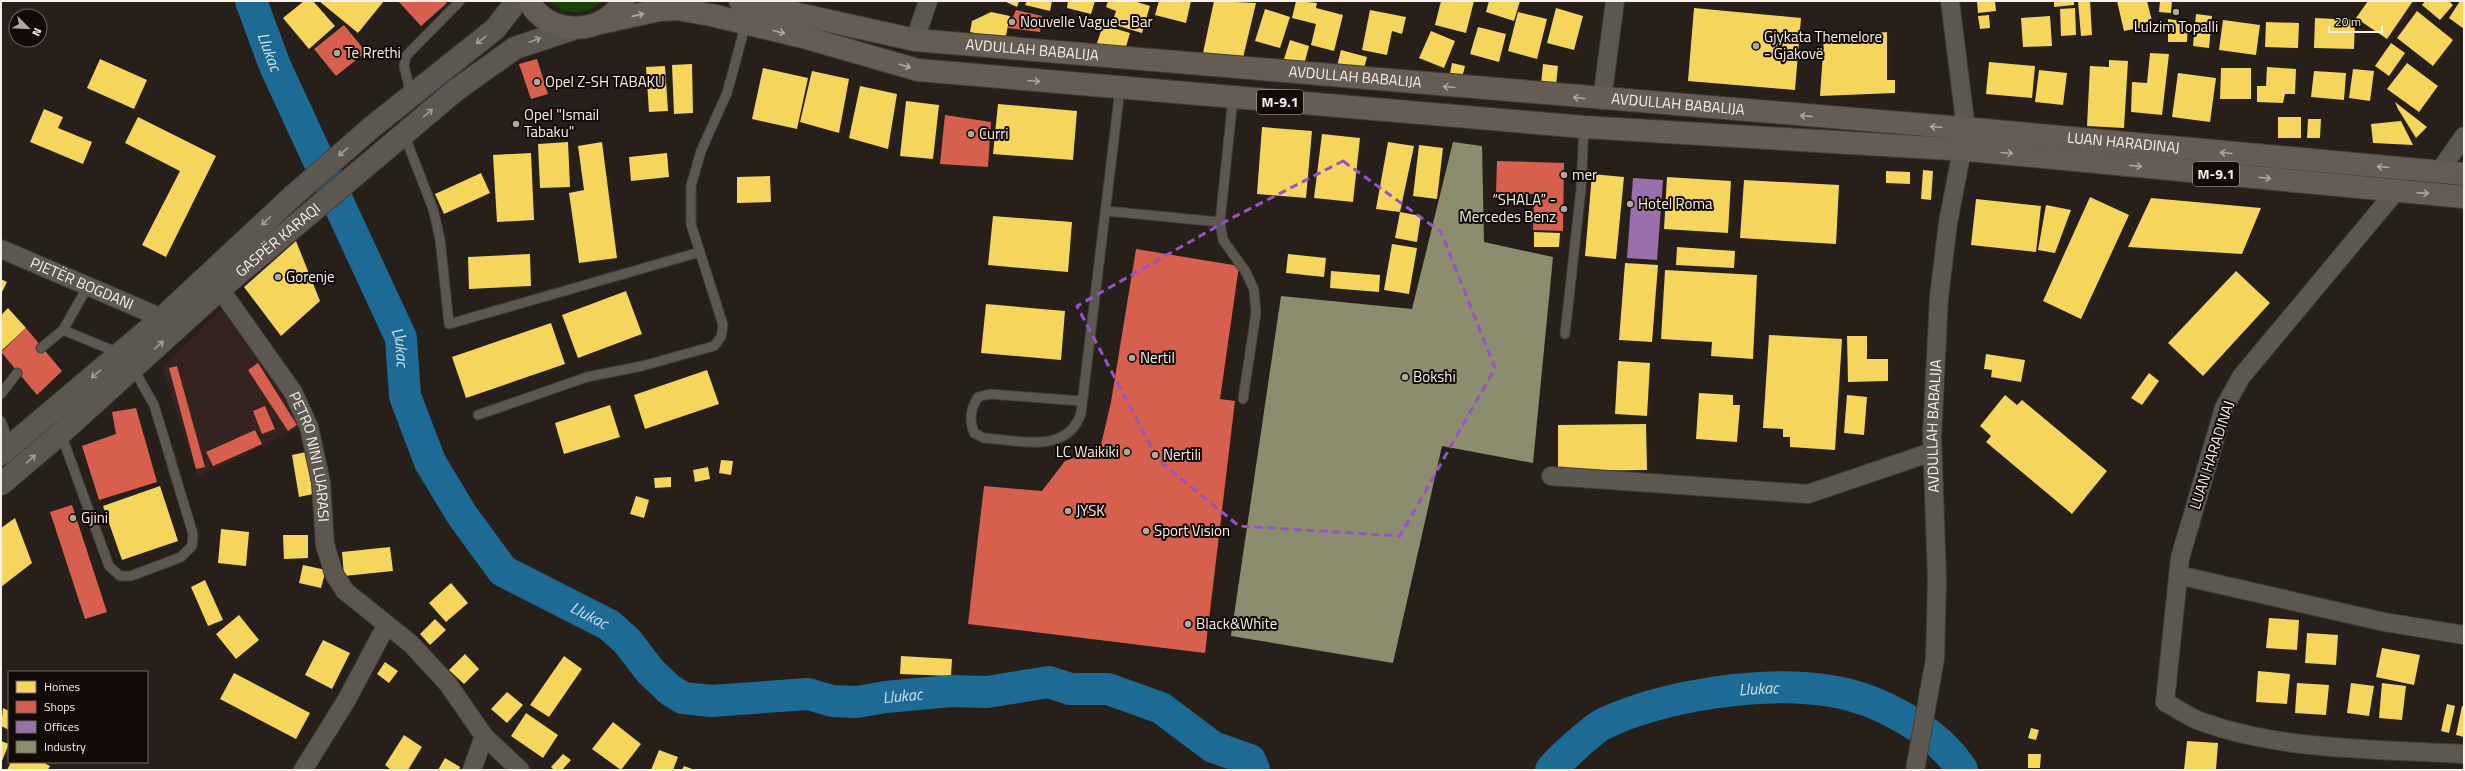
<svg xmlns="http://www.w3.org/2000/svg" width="2465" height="771" font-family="'Titillium Web',sans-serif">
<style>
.commercial{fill:#352320}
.green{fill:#184208}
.homes{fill:#f6d55c}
.shops{fill:#d6604d}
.offices{fill:#9970ab}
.industry{fill:#8c8c6e}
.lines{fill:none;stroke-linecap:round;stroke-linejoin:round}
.river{stroke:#1d6b94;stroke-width:32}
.lane-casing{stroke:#423c37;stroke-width:11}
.street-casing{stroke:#423c37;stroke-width:20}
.secondary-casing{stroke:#423c37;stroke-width:24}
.primary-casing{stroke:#423c37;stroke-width:24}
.lane{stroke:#5d5752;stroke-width:9}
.street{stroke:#5d5752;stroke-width:18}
.secondary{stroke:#5d5752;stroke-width:22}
.primary{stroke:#675c53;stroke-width:22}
.oneway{stroke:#b0a69e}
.oneway2{stroke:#a49c96}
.marked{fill:none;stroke:#9453c7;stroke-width:3;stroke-dasharray:8 5;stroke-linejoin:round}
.poi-dot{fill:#b0a7a1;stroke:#110a06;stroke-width:1.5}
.labels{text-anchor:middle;stroke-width:4;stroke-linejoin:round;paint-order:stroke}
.shield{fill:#110a06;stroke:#b4aba5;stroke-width:1}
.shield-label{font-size:14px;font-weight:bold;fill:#faf0e9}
.poi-label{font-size:15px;fill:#faf0e9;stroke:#110a06;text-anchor:start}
.street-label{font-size:15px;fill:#faf0e9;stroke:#110a06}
.water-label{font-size:16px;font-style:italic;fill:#cfe2ef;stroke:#110a06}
</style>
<rect width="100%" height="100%" fill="#27201a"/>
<!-- commercial -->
<path class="commercial" d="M226 305 301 427 198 477 162 368Z"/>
<!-- green -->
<path class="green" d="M549 1H602C589 15 562 16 549 1Z"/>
<!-- homes -->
<path class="homes" d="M304 1H313L335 26 309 49 283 18Z
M319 1H384L358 33Z
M1004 1H1019L1017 7Z
M1027 1H1052L1050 11 1025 5Z
M1068 1H1095L1091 14 1067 8Z
M1108 1H1134L1150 6 1142 33 1112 24 1116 11 1106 7Z
M1159 1H1191L1186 23 1155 15Z
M1214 1 1256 3 1242 62 1203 53Z
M1296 1 1317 3 1316 8 1343 15 1334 51 1311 45 1316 24 1292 18Z
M1441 1H1474L1466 33 1435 25Z
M1489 1H1520L1514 21 1486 12Z
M1977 1H1995L1996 11 1978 13Z
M2054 1H2074V5L2054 7Z
M2078 1H2090L2092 35 2081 36Z
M2117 1H2147L2153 25 2124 31Z
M2160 1H2172L2171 13 2159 12Z
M2368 1H2413L2387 39 2356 18Z
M2425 1H2449L2453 5 2440 20 2422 5Z
M2460 1H2464V29L2449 18Z
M1556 8 1583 16 1574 50 1547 43Z
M1694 8 1801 18 1795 90 1688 81Z
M2075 8 2076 35 2061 36 2060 9Z
M1265 9 1290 17 1280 48 1255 41Z
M1370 10 1406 17 1402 34 1392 31 1387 55 1362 50Z
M2417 11 2453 40 2433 66 2397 38Z
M991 12 1010 16 1005 40 970 32 972 21Z
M1518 12 1547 19 1537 59 1508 51Z
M2196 14 2212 16 2209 48 2193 46Z
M1989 15 1990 28 1980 29 1978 16Z
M2050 16 2052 46 2023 47 2021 18Z
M2315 18 2355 20 2354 49 2314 48Z
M2168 19 2188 22 2187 42H2168Z
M2223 20 2260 25 2256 55 2219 50Z
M2266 22 2299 23 2298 48 2265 47Z
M1103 25 1130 33 1124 54 1096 46Z
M1478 27 1506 34 1499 62 1470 54Z
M1431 31 1455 41 1444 68 1419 58Z
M1887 32V80H1895V93L1820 96 1824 38Z
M1290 40 1309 46 1304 65 1284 59Z
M2391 43 2405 53 2389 76 2375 66Z
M1341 50 1367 57 1363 72 1337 66Z
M2150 53 2169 54 2162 115 2131 112 2132 82 2147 83Z
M100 59 147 80 134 109 87 88Z
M2109 60 2128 61 2124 128 2087 126 2090 66 2109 67Z
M1989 62 2035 66 2032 98 1986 94Z
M1452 63 1465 66 1461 82 1449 79Z
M2407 63 2438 86 2419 112 2387 89Z
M692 64 693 113 674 114 672 65Z
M1543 64 1558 66 1556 85 1541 84Z
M665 66 668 111 649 112 646 67Z
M2267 67 2296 69 2295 94H2285L2283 103 2257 102V86H2266Z
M763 68 808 78 797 129 752 119Z
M2221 68H2251V99H2220Z
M2353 69 2374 71 2370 101 2349 98Z
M2039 70 2067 73 2063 105 2035 102Z
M812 71 849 79 839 133 800 122Z
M2314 71 2346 73 2344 100 2311 97Z
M2178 73 2216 78 2210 122 2172 117Z
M860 86 897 94 888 149 849 138Z
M906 101 939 105 933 159 900 156Z
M2395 102 2427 127 2416 138 2398 109Z
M998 104 1077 111 1073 160 993 154Z
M44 109 63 117 58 128 92 142 83 164 30 142Z
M138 117 216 156 166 257 142 245 180 171 125 143Z
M2278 117H2301V138H2278Z
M2308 119H2321L2320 138H2307Z
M2401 121 2413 145 2373 143 2371 124Z
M1262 127 1312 131 1306 198 1257 194Z
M1322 134 1360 138 1353 202 1314 198Z
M568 142 570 187 540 188 538 144Z
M602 142 617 258 579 263 569 193 584 190 578 146Z
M1388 142 1414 146 1400 212 1421 216 1417 242 1395 238 1400 212 1376 209Z
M1419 145 1443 148 1437 199 1413 196Z
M531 153 534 220 497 222 493 155Z
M667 153 669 177 631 181 629 157Z
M1923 170 1933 171 1931 200 1921 199Z
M1886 171 1910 172V184L1886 183Z
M481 173 490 193 444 214 435 194Z
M1592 174 1624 177 1616 259 1585 256Z
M770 176 771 202 737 203V177Z
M1667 177 1731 181 1728 233 1664 229Z
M1744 180 1839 185 1836 244 1740 238Z
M2090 197 2129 215 2081 319 2043 301Z
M2151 198 2261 208 2242 254 2128 247Z
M1976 199 2041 206 2036 252 1971 245Z
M2046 205 2071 210 2055 253 2038 250Z
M993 216 1072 222 1068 272 988 265Z
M1534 232 1560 233 1559 247H1534Z
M296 241 320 301 281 336 244 287Z
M1392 244 1417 248 1409 294 1384 290Z
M1677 247 1735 251 1734 268 1676 265Z
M530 254 531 286 469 289 468 257Z
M1288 254 1326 258 1324 277 1286 273Z
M1625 263 1658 265 1652 342 1619 340Z
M1665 270 1757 275 1753 359 1711 356 1712 342 1661 339Z
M1331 271 1380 275 1379 292 1330 288Z
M2236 271 2270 303 2203 376 2168 343Z
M1 279 7 282 1 294Z
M626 291 642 334 578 358 562 315Z
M986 304 1065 311 1061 360 981 353Z
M8 308 26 328 1 351V315Z
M551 323 565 364 466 398 452 357Z
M1769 335 1842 339 1835 450 1790 447V437H1783V429L1763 428Z
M1847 336H1867V359H1888V381L1848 382Z
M1986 354 2025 360 2021 382 1991 377 1992 370 1984 369Z
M1618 361 1650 363 1647 416 1615 414Z
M707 370 719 404 645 429 634 395Z
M2149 373 2159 381 2142 405 2131 398Z
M1699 393 1733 395V405H1740L1737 442 1696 439Z
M1847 395 1867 397 1864 435 1844 433Z
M2005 395 2017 405 2022 400 2107 471 2072 514 1986 442 1991 436 1980 426Z
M610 405 620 437 564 454 555 423Z
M1646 424 1647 470 1558 471V425Z
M306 452 313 494 299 497 292 455Z
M721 460 733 461 731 475 719 473Z
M708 467 710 479 695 482 693 470Z
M671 477V487L655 488 654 478Z
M160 486 178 541 122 560 103 506Z
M636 496 649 500 644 518 630 514Z
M15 518 32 563 1 587V528Z
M221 529 249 532 246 566 218 563Z
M283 535H308V558L284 559Z
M390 547 393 571 344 576 342 552Z
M303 565 326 570 321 588 299 583Z
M205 580 223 620 208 626 191 587Z
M451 583 468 603 446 622 429 603Z
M239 615 259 640 236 659 216 634Z
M2269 618 2299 620 2297 650 2266 648Z
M435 619 446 630 430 645 420 634Z
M2307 633 2338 635 2336 665 2305 663Z
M323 640 350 653 332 689 305 675Z
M2382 648 2420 655 2414 685 2376 677Z
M465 654 479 669 464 684 449 670Z
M564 656 582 669 549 717 530 705Z
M901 656 952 659 951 676 900 674Z
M385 662 398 671 389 683 377 674Z
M2258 671 2290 674 2287 704 2256 702Z
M234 673 310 713 296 739 220 699Z
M2297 683 2329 685 2326 715 2295 713Z
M2351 683 2374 686 2369 716 2347 713Z
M2382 683 2406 686 2402 720 2379 718Z
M507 692 523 705 507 723 491 709Z
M2447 704 2455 706 2449 733 2441 731Z
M2462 706 2464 707V737L2456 735Z
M3 708 9 711V730L1 726Z
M526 713 558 735 543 758 511 736Z
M613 722 641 744 621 770 592 749Z
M2031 728 2039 730 2036 740 2028 738Z
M404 735 422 747 408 770H391L385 765Z
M1 741 9 744 1 763Z
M2187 741 2218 743 2216 770H2184Z
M659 750 678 757 673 770H651Z
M563 754 571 760 562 770H554L551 767Z
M2028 754H2041L2040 768H2028Z
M445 758 460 767 459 770H438Z
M11 762H42L50 766 48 770H7Z
M684 766 695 770H682Z"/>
<!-- shops -->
<path class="shops" d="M398 1H445L447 3 421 26Z
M1016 10 1042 16 1040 32 1008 28Z
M344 25 366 52 336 76 314 49Z
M537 59 548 94 531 99 519 64Z
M945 115 991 122 988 167 940 164Z
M1497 161 1564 163 1563 231 1533 230 1534 194 1496 193Z
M1136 249 1239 266 1220 399 1235 401 1205 653 968 624 984 486 1042 491 1065 461 1100 449 1111 402Z
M26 328 62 371 37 395 1 352Z
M258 363 297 425 288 431 248 370Z
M177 366 205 467 196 469 169 368Z
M265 406 275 429 262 434 253 411Z
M136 408 157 482 99 500 82 446 116 434 112 412Z
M255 430 262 444 213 466 206 452Z
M72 505 107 612 85 619 50 512Z"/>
<!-- offices -->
<path class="offices" d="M1633 178 1663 180 1657 260 1627 258Z"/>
<!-- industry -->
<path class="industry" d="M1453 142 1482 146 1484 242 1553 257 1533 463 1442 446 1393 663 1231 636 1281 296 1412 309Z"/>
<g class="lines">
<!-- river -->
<g class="river">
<path id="s1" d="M251 1 275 66 401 338 405 396 430 462 462 515 503 571 609 625 627 641 650 671 670 690 683 698 711 701 808 694 832 701 857 702 886 697 951 691 987 692 1049 682 1070 689H1108L1161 708 1213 747 1250 760 1254 770"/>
<path id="s2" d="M1551 770C1559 760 1592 730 1603 724 1664 695 1765 680 1831 691 1877 698 1937 730 1962 770"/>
</g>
<!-- lane casing -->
<g class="lane-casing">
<path id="lane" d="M411 94 404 66 406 56 460 1
M1233 98 1220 222 1223 240 1246 272 1254 290 1256 313 1243 399
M404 134 433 209 440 239 449 324 700 252
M1106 211 1220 222
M63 330 88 286
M1565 334 1581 189 1584 127
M41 348 63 330 119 353
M1 394 17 373
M1081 401 990 394 978 397C970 410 969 419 974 433L984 438C1018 440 1068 455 1081 413L1120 89
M478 415 587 377 642 366 714 346 721 337 723 325 691 224V186L701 151 727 93 746 23
M1 421 10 446
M61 434 109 566 120 576H131L181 557 192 546 193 534 154 405 133 368"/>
</g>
<!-- street casing -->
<g class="street-casing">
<g id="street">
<path d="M915 40 928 1"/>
<path d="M1602 100 1615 1"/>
<path d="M2439 172 2464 136"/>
<path d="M2396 191 2241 377 2224 408 2180 558 2165 702C2176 708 2186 715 2197 720 2279 751 2377 749 2464 754"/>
<path id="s3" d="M1 249 162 318"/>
<path id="s4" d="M220 289 293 392 309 427 321 482 325 545 334 574 345 591 411 644 448 684 484 736 520 770"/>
<path d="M1551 476 1808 494 1932 452"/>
<path d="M2178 575 2384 622 2464 635"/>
<path d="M303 770 346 701 386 626"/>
<path d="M472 770 484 736"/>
<path id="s5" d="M1915 770 1935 659 1937 579 1932 436 1939 297 1948 223 1966 129 1950 1"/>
</g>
</g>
<!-- secondary casing -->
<g class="secondary-casing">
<g id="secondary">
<path d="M1 454 162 318 294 195 372 127 495 29 517 1"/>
<path id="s6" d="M1 484 61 433 220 289 456 90 515 48 575 28"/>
</g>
</g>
<!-- primary casing -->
<g class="primary-casing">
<g id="primary">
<path d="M529 1C547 37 604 36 623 1"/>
<path id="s7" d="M740 1 915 40 1974 129 2464 174"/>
<path d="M600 23 659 10 677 9 711 15 803 37 918 70 1584 127 1968 150 2464 197"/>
</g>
</g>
<!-- lane -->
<use href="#lane" class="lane"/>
<!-- street -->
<use href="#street" class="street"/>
<!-- secondary -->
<use href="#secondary" class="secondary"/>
<!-- primary -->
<use href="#primary" class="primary"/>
</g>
<!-- one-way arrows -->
<defs><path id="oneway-shaft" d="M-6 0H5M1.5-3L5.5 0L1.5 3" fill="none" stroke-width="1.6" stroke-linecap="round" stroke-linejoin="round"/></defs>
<g class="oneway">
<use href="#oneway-shaft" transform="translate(638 15) rotate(-13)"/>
<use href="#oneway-shaft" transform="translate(779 32) rotate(14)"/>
<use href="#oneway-shaft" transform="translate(905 66) rotate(16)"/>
<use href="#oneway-shaft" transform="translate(1034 81) rotate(5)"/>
<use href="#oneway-shaft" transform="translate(1449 87) rotate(-175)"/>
<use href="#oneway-shaft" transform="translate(1579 98) rotate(-175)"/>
<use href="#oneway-shaft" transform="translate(1806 116) rotate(-175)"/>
<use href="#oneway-shaft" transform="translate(1936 127) rotate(-175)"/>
<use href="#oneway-shaft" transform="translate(2007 153) rotate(5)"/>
<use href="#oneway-shaft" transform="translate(2226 153) rotate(-175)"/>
<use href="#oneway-shaft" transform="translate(2136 166) rotate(6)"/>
<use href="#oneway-shaft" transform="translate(2383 167) rotate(-175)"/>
<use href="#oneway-shaft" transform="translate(2265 178) rotate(6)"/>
<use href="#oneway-shaft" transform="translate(2423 193) rotate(4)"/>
</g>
<g class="oneway2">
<use href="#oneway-shaft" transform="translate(481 40) rotate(142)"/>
<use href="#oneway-shaft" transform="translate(535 40) rotate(-21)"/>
<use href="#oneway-shaft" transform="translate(428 113) rotate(-39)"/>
<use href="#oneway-shaft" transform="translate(343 152) rotate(139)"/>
<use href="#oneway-shaft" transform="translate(266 221) rotate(137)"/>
<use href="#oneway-shaft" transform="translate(159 345) rotate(-42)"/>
<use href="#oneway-shaft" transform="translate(96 374) rotate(140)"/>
<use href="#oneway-shaft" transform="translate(31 459) rotate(-41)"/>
</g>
<!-- marked area -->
<path class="marked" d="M1343 161 1441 232 1495 368 1400 536 1239 526 1158 460 1077 306 1230 219Z"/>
<!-- markers -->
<g class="poi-dot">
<circle cx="2176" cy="12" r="4"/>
<circle cx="1012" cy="22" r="4"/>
<circle cx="1756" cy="46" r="4"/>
<circle cx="337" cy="53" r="4"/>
<circle cx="537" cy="82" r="4"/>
<circle cx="516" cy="124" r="4"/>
<circle cx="971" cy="134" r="4"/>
<circle cx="1564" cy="175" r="4"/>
<circle cx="1630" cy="204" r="4"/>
<circle cx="1564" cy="209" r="4"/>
<circle cx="278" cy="277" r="4"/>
<circle cx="1132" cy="358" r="4"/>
<circle cx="1405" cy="377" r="4"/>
<circle cx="1127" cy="452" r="4"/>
<circle cx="1155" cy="455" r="4"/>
<circle cx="1068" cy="511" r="4"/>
<circle cx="73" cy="518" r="4"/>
<circle cx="1146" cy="531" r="4"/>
<circle cx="1188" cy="624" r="4"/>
</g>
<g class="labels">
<!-- shield labels -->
<g class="shield">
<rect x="1257" y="90" width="46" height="24" rx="3"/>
<rect x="2193" y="162" width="46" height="24" rx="3"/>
</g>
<g class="shield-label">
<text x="1280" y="107">M-9.1</text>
<text x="2216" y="179">M-9.1</text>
</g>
<!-- poi labels -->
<g class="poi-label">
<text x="1020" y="27">Nouvelle Vague - Bar</text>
<text x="2176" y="32" text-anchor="middle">Lulzim Topalli</text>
<text x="1764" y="42">Gjykata Themelore<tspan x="1764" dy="17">- Gjakovë</tspan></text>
<text x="345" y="58">Te Rrethi</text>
<text x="545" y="87">Opel Z-SH TABAKU</text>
<text x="524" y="120">Opel "Ismail<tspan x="524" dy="17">Tabaku"</tspan></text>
<text x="979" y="139">Curri</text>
<text x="1572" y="180">mer</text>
<text x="1556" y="205" text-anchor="end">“SHALA” -<tspan x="1556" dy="17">Mercedes Benz</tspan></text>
<text x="1638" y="209">Hotel Roma</text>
<text x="286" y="282">Gorenje</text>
<text x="1140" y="363">Nertil</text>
<text x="1413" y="382">Bokshi</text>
<text x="1119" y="457" text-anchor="end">LC Waikiki</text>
<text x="1163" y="460">Nertili</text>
<text x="1076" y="516">JYSK</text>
<text x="81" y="523">Gjini</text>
<text x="1154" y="536">Sport Vision</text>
<text x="1196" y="629">Black&amp;White</text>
</g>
<!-- street labels -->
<g class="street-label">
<text dy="5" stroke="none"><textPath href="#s7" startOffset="297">AVDULLAH BABALIJA</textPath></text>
<text dy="5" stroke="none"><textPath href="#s7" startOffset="621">AVDULLAH BABALIJA</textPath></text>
<text dy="5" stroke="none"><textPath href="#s7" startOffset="945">AVDULLAH BABALIJA</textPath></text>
<text dy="5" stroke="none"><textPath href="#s7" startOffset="1392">LUAN HARADINAJ</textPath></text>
<text dy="5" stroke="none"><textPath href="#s6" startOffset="369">GASPËR KARAQI</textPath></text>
<text dy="5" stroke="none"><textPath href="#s3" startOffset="88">PJETËR BOGDANI</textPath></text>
<text dy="5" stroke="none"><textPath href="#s5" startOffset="346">AVDULLAH BABALIJA</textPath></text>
<text transform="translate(2212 455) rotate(-72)" y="5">LUAN HARADINAJ</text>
<text dy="5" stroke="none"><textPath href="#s4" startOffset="194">PETRO NINI LUARASI</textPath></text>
</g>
<!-- water labels -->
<g class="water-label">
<text dy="6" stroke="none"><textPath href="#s1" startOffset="54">Llukac</textPath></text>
<text dy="6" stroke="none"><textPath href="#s1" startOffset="378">Llukac</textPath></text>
<text dy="6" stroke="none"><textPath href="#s1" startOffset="726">Llukac</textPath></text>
<text dy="6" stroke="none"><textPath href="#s2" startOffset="230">Llukac</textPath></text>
<text dy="6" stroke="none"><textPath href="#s1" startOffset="1074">Llukac</textPath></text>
</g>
</g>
<!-- border -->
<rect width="2465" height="771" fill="none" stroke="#faf0e9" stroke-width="4"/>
<!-- legend -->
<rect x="8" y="671" width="140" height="92" fill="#110a06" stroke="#6e6661"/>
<rect x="16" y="681" width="20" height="12" fill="#f6d55c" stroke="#6e6661"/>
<text x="44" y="691" font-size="12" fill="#faf0e9">Homes</text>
<rect x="16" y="701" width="20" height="12" fill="#d6604d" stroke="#6e6661"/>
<text x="44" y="711" font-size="12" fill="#faf0e9">Shops</text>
<rect x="16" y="721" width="20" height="12" fill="#9970ab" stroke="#6e6661"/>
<text x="44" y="731" font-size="12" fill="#faf0e9">Offices</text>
<rect x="16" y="741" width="20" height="12" fill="#8c8c6e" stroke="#6e6661"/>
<text x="44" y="751" font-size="12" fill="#faf0e9">Industry</text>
<!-- north arrow -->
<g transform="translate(28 28) rotate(114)"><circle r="19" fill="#110a06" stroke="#6e6661"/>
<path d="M0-3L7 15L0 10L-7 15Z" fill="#b0a7a1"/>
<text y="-6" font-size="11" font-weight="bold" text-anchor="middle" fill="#faf0e9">N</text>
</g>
<!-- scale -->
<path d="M2329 26v6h53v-6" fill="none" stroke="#faf0e9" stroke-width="2"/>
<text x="2335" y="26" font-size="12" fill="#faf0e9" stroke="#110a06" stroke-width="3" paint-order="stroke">20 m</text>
</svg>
